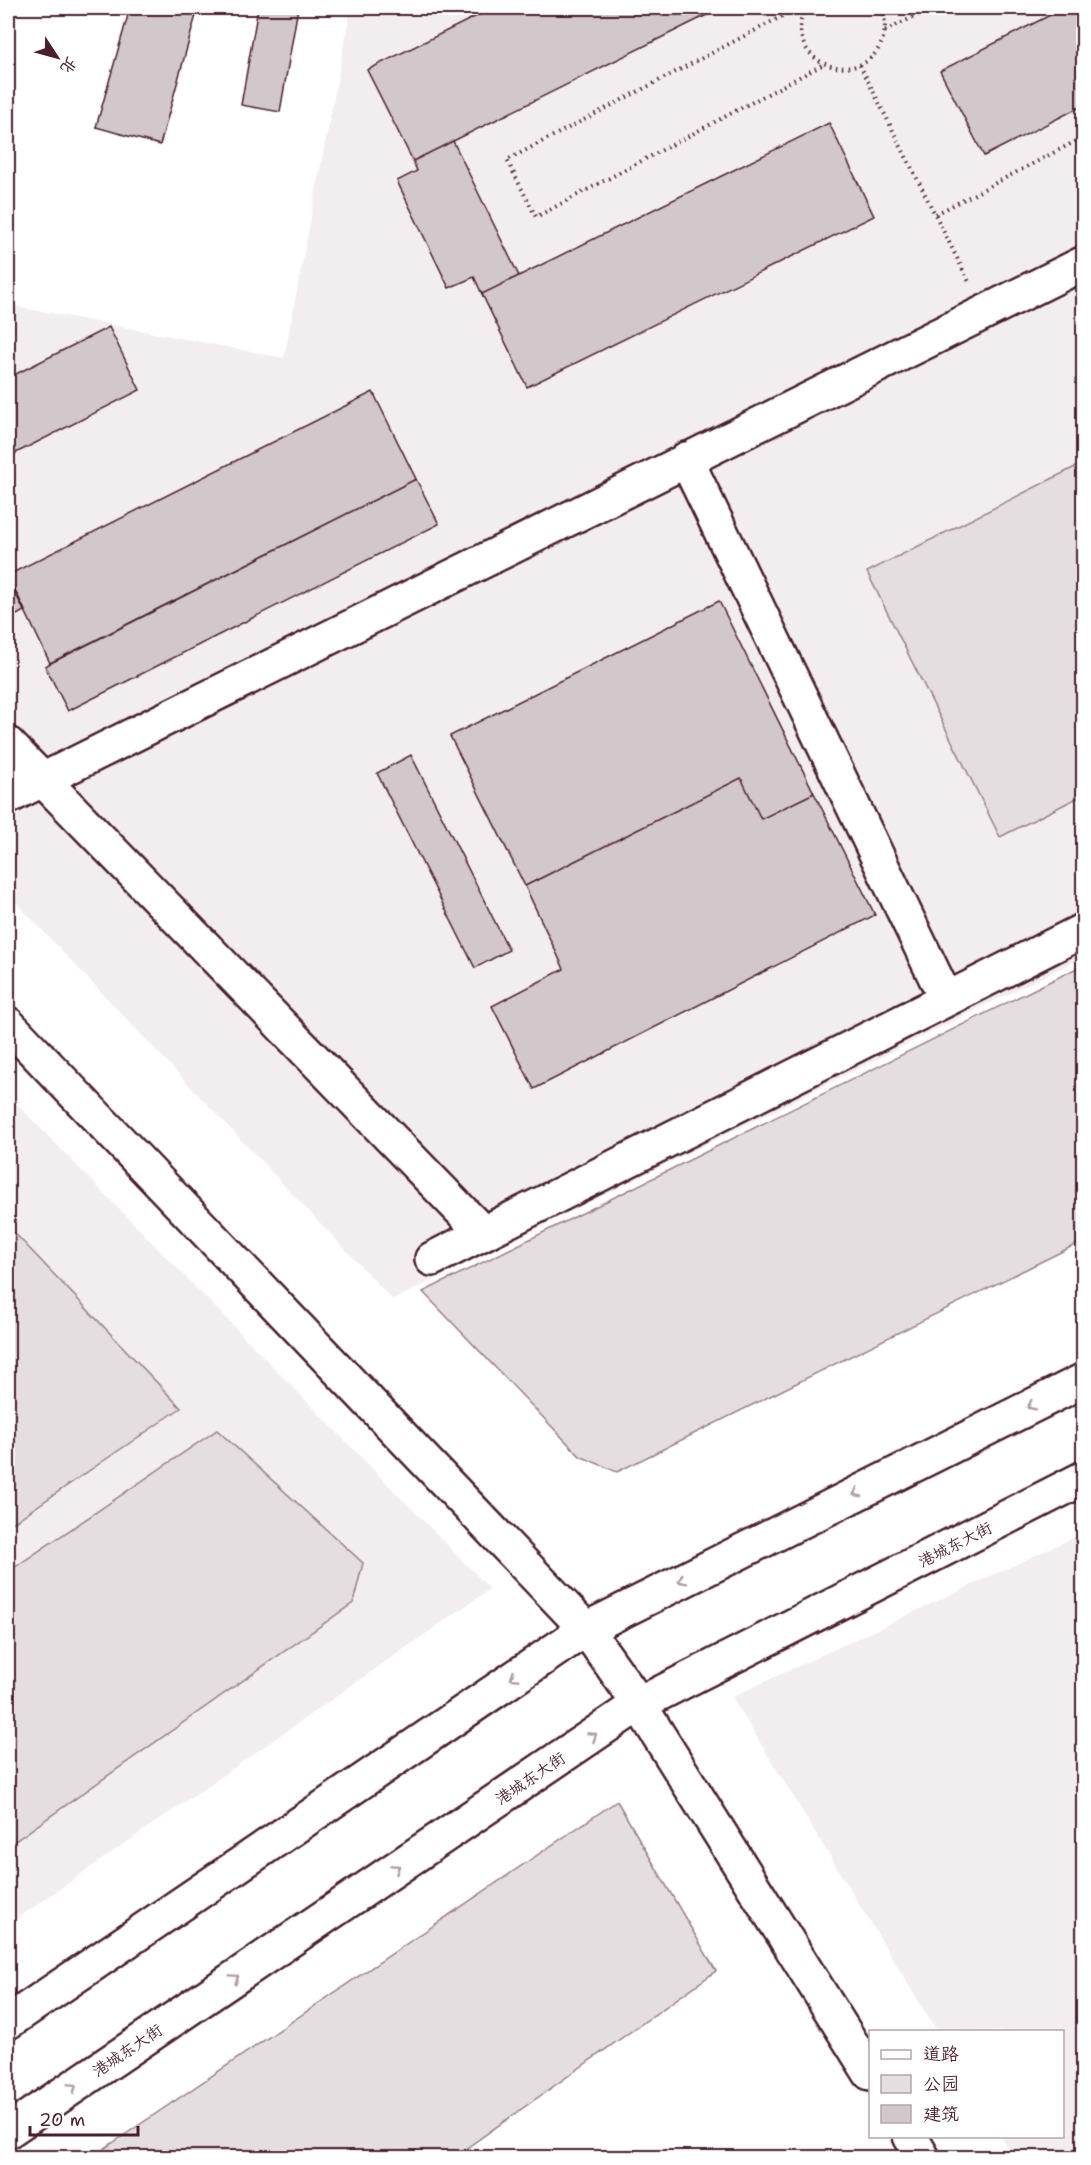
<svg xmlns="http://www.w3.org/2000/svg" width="1091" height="2165" font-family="'Shantell Sans','LXGW WenKai TC',sans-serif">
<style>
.built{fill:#f2eeef}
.green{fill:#e5dee0;stroke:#987e86;stroke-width:1.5}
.building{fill:#d2c7cb;stroke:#4a1f2b;stroke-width:1.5}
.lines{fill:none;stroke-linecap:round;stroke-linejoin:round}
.minor-casing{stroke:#4a1f2b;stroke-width:38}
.major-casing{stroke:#4a1f2b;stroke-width:38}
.path{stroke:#4a1f2b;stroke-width:4;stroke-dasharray:1.5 4.5;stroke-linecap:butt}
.minor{stroke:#fff;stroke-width:33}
.major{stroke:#fff;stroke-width:33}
.oneway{stroke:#ae9aa0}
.labels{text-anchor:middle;stroke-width:6;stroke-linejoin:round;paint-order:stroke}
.street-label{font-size:16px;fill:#4a1f2b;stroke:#fff}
</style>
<rect width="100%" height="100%" fill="#fff"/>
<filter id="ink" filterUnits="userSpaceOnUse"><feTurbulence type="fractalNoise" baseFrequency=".0167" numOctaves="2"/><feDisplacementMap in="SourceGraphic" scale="12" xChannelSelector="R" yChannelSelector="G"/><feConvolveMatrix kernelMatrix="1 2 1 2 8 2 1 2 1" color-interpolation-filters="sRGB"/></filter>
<g filter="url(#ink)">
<!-- built -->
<path class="built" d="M351 8H1083V957L393 1300 8 894V305L284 358Z
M8 1095 490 1589 8 1925Z
M1083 1533V2157H1014L1001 2137 1062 2136V2032L937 2031 732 1697Z"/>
<!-- green -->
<path class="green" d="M1083 463V795L1000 837 867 572Z
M1083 965V1241L617 1472 580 1456 423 1292Z
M8 1226 181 1408 8 1526Z
M217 1430 363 1563 353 1603 8 1846V1572Z
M617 1801 716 1971 454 2157H92Z"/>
<!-- building -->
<path class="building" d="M130 8H198L160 145 96 127Z
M258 8H298L280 112 241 105Z
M493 8H721L413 161 367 70Z
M1064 8H1084V105L984 156 940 71Z
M829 123 874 216 527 387 482 294Z
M453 141 519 276 482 294 474 277 449 288 397 181 417 171 413 161Z
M109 327 140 390 8 457V378Z
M373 392 416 479 50 663 8 575Z
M416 479 439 524 68 711 45 666Z
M8 578 24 611 8 620Z
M719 601 814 793 761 819 741 778 525 886 450 736Z
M411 755 509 950 475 968 377 773Z
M741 778 761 819 814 793 875 915 534 1089 492 1006 564 969 525 886Z"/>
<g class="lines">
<!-- minor casing -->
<g class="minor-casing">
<path id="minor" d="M686 459 946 999
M8 744 483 1233
M8 797 1084 263
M8 1024 586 1629 639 1704 870 2073
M432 1259 1084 930
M910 2136 923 2158"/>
</g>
<!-- major casing -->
<g class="major-casing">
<path id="major" d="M8 2022 586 1629 1084 1380
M8 2131 639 1704 1084 1478"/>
</g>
<!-- path -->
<path class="path" d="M798 8 507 160 536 217 824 64
M805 8C779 67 871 94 884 34 886 25 885 16 880 8
M885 31 932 8
M860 65 969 282
M936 214 1084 137"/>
<!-- minor -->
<use href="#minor" class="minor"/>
<!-- major -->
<use href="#major" class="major"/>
</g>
<!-- one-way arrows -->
<defs><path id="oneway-chevron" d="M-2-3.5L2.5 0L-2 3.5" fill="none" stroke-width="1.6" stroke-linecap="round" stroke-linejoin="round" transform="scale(1.5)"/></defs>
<g class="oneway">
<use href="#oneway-chevron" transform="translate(1031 1406) rotate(153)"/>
<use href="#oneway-chevron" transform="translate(857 1493) rotate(153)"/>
<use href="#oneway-chevron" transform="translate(682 1580) rotate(153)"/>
<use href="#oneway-chevron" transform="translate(514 1677) rotate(146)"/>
<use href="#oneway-chevron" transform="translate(593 1736) rotate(-34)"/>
<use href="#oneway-chevron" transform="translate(396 1868) rotate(-34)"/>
<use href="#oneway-chevron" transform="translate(235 1978) rotate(-34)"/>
<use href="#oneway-chevron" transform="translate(73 2087) rotate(-34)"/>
</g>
</g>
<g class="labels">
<!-- street labels -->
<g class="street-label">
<text transform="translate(955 1544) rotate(-27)" y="6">港城东大街</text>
<text transform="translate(530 1778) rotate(-34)" y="6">港城东大街</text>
<text transform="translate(127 2050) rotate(-34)" y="6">港城东大街</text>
</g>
</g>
<!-- margin -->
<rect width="1091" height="2165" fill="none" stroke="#fff" stroke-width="30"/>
<rect x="15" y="15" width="1061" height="2135" fill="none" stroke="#4a1f2b" stroke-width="2" filter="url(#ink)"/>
<!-- legend -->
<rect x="869" y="2030" width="195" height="108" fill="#ffffff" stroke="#b7a5aa" stroke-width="1.5"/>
<rect x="881" y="2050" width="30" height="9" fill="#ffffff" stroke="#b7a5aa" stroke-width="1.5"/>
<text x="923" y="2060" font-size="18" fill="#4a1f2b">道路</text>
<rect x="881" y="2075" width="30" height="18" fill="#e5dee0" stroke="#b7a5aa" stroke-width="1.5"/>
<text x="923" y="2090" font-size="18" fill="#4a1f2b">公园</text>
<rect x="881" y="2105" width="30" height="18" fill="#d2c7cb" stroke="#b7a5aa" stroke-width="1.5"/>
<text x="923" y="2120" font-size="18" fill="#4a1f2b">建筑</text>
<!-- north arrow -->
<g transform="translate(57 57) rotate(126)" stroke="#ffffff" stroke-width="4.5" paint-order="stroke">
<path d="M0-4.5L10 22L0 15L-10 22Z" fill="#4a1f2b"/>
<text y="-9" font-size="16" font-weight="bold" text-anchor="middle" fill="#4a1f2b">北</text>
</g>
<!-- scale -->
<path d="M30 2126v9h108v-9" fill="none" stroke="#4a1f2b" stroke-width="3"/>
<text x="39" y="2126" font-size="18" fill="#4a1f2b" stroke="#ffffff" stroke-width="4.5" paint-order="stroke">20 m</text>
</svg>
